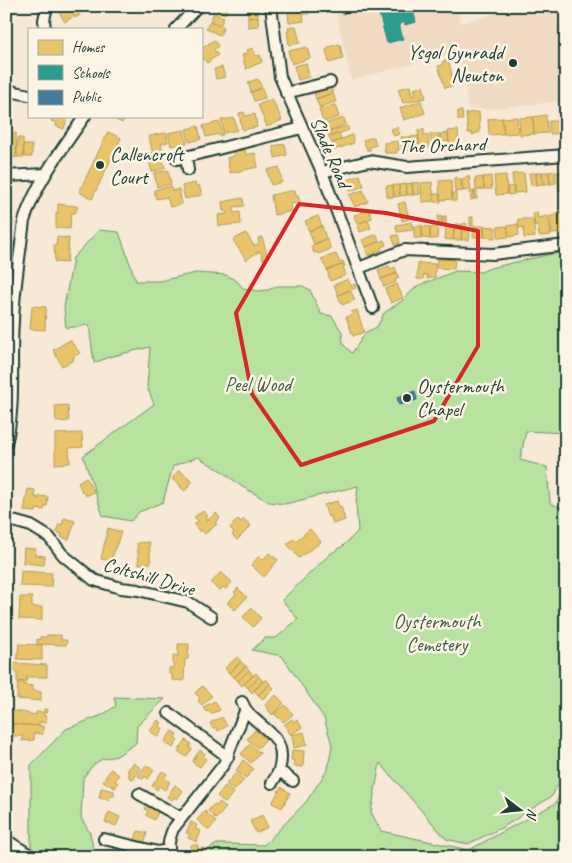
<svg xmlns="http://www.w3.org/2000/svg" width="572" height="863" font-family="Caveat,sans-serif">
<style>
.built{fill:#f1dac2}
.green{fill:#b7e29f;stroke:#6b906a}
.homes{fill:#e9c46a;stroke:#ac9c5a}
.schools{fill:#2a9d8f;stroke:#278074}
.public{fill:#457b9d;stroke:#3a687e}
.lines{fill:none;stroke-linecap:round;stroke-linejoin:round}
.minor-casing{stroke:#1f3d34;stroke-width:14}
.minor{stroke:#fcf5e5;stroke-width:10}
.marked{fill:none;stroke:#d62828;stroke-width:4;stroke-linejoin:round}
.poi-dot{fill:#1f3d34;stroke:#fcf5e5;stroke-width:2}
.labels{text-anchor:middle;stroke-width:5;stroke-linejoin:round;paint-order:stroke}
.poi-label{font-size:20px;fill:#1f3d34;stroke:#fcf5e5;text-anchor:start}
.street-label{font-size:20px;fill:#1f3d34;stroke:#fcf5e5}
.park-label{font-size:20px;fill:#3d5e49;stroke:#fcf5e5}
</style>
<rect width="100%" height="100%" fill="#f7e9d5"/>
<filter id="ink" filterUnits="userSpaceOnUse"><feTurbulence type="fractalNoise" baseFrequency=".02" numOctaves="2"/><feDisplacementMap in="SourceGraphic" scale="10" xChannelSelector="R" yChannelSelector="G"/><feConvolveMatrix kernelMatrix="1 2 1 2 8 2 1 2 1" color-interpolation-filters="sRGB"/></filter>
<g filter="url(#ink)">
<!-- built -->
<path class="built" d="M335 6H456L461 23 526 6H556L566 34V101L486 109H468L464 75 458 52 351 80Z"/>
<!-- green -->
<path class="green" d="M99 230 119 232 136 281H159L196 273 226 275 237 281 243 288 258 291 268 290 278 286H303L310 290 321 314 332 316 342 332 343 344 352 353 366 332 377 327 384 313 403 300 417 286 456 271 481 272 490 268 551 254 566 253V433L526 431 520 460 547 467 550 503 566 510 565 771 552 796 505 826 468 844 446 839 380 763 371 812 381 831 469 850 556 803 566 778V857H213L210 848 217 844H227L264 845 306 802 328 769 332 745 324 718 282 656 252 650 265 638H276L298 619 282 600 330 554 343 546 358 531 356 504 358 486 285 504 269 502 241 486 223 472 198 457 173 466 163 502 139 512 131 521 103 516 83 456 154 404 147 387 150 347 109 357 94 363 89 325 66 328 64 307 73 258Z
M6 241 14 242 7 343 8 399 6 413Z
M114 697 165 699 137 726 136 743 117 756 102 759 93 765 83 778 81 818 90 833 95 857H42L31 848V765L66 729 102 715 116 706Z"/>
<!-- homes -->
<path class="homes" d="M6 6H13L12 17H9V22H6Z
M68 6H75L80 15 75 18 74 16 65 22 59 12Z
M216 6H229L225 14 215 9Z
M258 9V17L248 18 247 10Z
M308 9 309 14H303L304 21 289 23 288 12Z
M214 13 224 17 220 26 210 21Z
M258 17 259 26 248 27V18Z
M210 21 224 27 220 35 206 29Z
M296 26 300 43 289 45 287 31H289L288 27Z
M214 40 218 46 214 50 218 55 207 63 203 58 201 59V49Z
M340 44 343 59 329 63 326 50 328 49V47Z
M307 47 310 58 292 64 288 51Z
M253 48 256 56 260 55 262 62 246 69 242 55 248 53 247 50Z
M448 60 455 85 445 88 438 66 443 65 442 62Z
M306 63 309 77 298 80 294 66Z
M222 67 225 77 216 79 214 69Z
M258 79 262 88 251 92 248 82Z
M331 86 333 93 316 99 313 90Z
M410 86 412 96 416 95 414 89 423 86 426 98 403 103 398 89Z
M262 88 265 98 254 101 251 92Z
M333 93 336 102 319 107 316 99Z
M272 99 282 120 267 127 258 105Z
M421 101 425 113 404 120 400 108Z
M565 103 566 116H562L561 104Z
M335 105 339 117 323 122 319 109Z
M458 111H462L463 120H458Z
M244 112 245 116 255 114 257 127 242 130 239 113Z
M479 112 480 132 472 135V133H468L466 113Z
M546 115 548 133 534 134 533 117Z
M52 116H68L64 129 56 126 57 123 51 121Z
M116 116H125L122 123 114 119Z
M517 117 518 133 504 134 502 118Z
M533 117 534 134 520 135 519 118Z
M234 118 237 130 224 133 221 120Z
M344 118 346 124 327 132 324 124Z
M502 118 504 134 489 135 488 119Z
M558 118H562L563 133 550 134 549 121H558Z
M219 122 223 135 219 136 218 134 206 137 203 126Z
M198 126 201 139 189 142 186 129Z
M347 126 349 130 329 137 327 132Z
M397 127 400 134 394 136 391 129Z
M424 129V135H428L429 148 420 149 418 130Z
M184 130 187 143 171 146 168 133Z
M458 130 459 145 449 146 448 131Z
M108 132 121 138 92 199 79 192Z
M6 133H9V158H6Z
M11 133H16L17 157 9 158V146H11Z
M166 133 168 142 161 144 163 152 153 155 149 136Z
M339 133 341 140 332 143 329 137Z
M448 133 449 141 440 142V134Z
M430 134H440L441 146 432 147Z
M352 135 354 143 334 150 332 143Z
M418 136 419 144 411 145 410 137Z
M374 137 376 145 370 147V150H367L363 140Z
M401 137H410L411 150 402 151Z
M18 138H23L24 157H17L16 146 18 145Z
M398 141 399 150 396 151 397 153H385L384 143Z
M285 144 287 155 275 158 273 146Z
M23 145H32V157H24Z
M245 149 246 155 255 153 258 167 230 173 227 158 234 156V151Z
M161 154 165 168 152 172 148 158Z
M279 167 282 182 271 185 267 170Z
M168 170 171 184 157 187 154 173Z
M555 171 556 183 550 184 549 172Z
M566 171V190L559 191 557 172Z
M542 172 543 184 537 185 536 173Z
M542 172H549L550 184H543Z
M524 173 526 192 514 193 512 174Z
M529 173H536L537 185H531Z
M360 175 364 186 350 191 345 181Z
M506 175 507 194 496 195 494 176Z
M466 176H469L471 190 463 191 461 179 466 178Z
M491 176 492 189H484L483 177Z
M457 177V179H461L463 191 455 192 454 178Z
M483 177 484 189 476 190 475 178Z
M451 180 452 199 440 200 439 181Z
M419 182 420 194 413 195 412 183Z
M432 182 434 201 422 202 421 183Z
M195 183 196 186 199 185 202 195 185 199 182 186Z
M412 183 413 195H407L406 184Z
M406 184 407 195 400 196 399 185Z
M393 185 394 197H387L386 186Z
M393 185H399L400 196 394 197Z
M171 186 172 191 179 189 182 204 170 207 167 197 156 199 154 190Z
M514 186V194L508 195 507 187Z
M295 190 296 196H298L300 202 291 204 292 211 274 215 271 195Z
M363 190 368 202 355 207 349 195Z
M474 191V199L471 200 470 192Z
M474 191H477V199H474Z
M6 192H10L9 215H6Z
M452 193H456V201H453Z
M433 194H440L441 202H434Z
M243 198 244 206 234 207 233 209 234 213 240 212 241 224 219 226 218 215 227 214V211H223L222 202Z
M405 202 409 219 402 221 398 204Z
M58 204 76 206 78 207 75 213H71L70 229 56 228V212L58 213Z
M369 210 372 218 357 224 354 215Z
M537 212 538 218 548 216 551 235 539 236 538 225 535 226 533 213Z
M564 212 565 221 562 222 563 233 552 234 550 216H555V213Z
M6 216H10V219H13V226H8V228H6Z
M318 216 322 226 309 231 305 221Z
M438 216H442V225H438Z
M443 216H446V225H443Z
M470 217H473V226H470Z
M518 219H533L535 237 524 238 523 227 519 228Z
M368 220 371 228 360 232 357 224Z
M412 222 413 230 397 232 396 225Z
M465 223 467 224 466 228H470L469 240H461L462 224Z
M455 224H460V228H462L461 240H453Z
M518 224 519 235 509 237 507 226Z
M322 226 326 238 314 244 309 231Z
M414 226H422V238H414Z
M422 226 430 227V239L422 238Z
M474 226H484V237H473Z
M484 226 495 227V238L484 237Z
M507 226 509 237 498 238 497 227Z
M430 227H438L437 239H430Z
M446 227 454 228 453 240 445 239Z
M246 233 254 246 259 244 258 238 262 237 268 258 263 260 261 252H258L246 260 233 240Z
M377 234 379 242 365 247 362 240Z
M398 235 400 243 395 245 392 236Z
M57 237 69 238 67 263 55 262 54 245 56 246Z
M327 239 331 249 318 254 317 252 314 253 311 246Z
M384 240 386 245 381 247 382 250 368 256 365 247Z
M336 254 340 263 343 261 344 264 327 270 321 259Z
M437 259 455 260 454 269 436 268Z
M418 263 435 264V277L427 279 428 275H424L423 279H417Z
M344 264 345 266 343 267 346 275 330 281 327 270Z
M389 266 391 269 395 267 397 273 381 279 378 270Z
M397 273 399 278 395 280 396 282 384 287 381 279Z
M348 279 351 286 355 284 356 288 338 295 334 285Z
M397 284 403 298 391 303 385 289Z
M350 290 355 300 342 305 338 295Z
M32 306 46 307 45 330 30 329Z
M357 310 364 332 353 336 346 317 352 315 351 312Z
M70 340 80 353 73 357 74 360 62 366 53 350Z
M68 405 69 421 56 422 55 406Z
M82 433 83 447 69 448 70 463 55 464V434Z
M179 470 193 481 185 491 180 487 181 486 172 479Z
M86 477 94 492 86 496 83 491 82 492 78 482Z
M28 489 35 490 34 496 37 497V499H39V496L48 497 47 506H45L44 510 36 509V512L24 511Z
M337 501 339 507 341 506 345 520 333 524 331 516 328 517 324 505Z
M203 511 208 516 206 518 208 520 216 513 220 518 215 523 217 524 205 534 202 530 200 532 194 525 198 521 194 517Z
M64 518 75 521 69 540 61 537 62 534 56 532 59 524 62 525Z
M238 519 241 522 244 519 251 526 237 540 232 535 234 532 230 528Z
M108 528 121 532 111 561 101 559Z
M310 529 321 542 299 558 287 544 295 538 297 540Z
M149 542 151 563 139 564 137 543Z
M24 548 36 549 35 555 45 556 44 565 23 563Z
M269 553 278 560 264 577 251 565 259 556 263 560Z
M21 571 52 573 51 587 20 586Z
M221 572 232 582 226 589 223 587 219 591 211 583Z
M238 588 247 597 235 610 227 603 236 594 234 592Z
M20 597H32V607H42V620L19 619Z
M251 608 261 618 253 627 243 617Z
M47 635H61V640H67L66 645 37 644V639L40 640V637H47Z
M19 644 42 645V660L17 659Z
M178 644H189L188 659H185L184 681 172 680V674H169V668H173V655L178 656Z
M237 657 241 662 229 673 225 668Z
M241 662 246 666 234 677 229 673Z
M14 663 47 665V677H27L26 682 17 681V672L14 671Z
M246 666 249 670 238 681 234 677Z
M249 670 253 675 242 686 238 681Z
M256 673 259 677 248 688 244 684Z
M259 677 263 681 252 693 248 688Z
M266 679 270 684 258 695 254 690Z
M18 682H24V685L33 686V690L41 692V701L17 699Z
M270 684 274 688 263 699 258 695Z
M202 686 212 696 202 705 198 701 200 698 195 693Z
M276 695 284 703 272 715 265 705Z
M215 701 220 710 211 714 209 711 206 712 203 707Z
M285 705 293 714 284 722 274 714Z
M44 709H47V713L44 712V716H46V723L39 722V726L12 724V719H9L11 712 16 711 36 715V712H44Z
M222 717 227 726 218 731 216 727 213 729 210 723Z
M292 719 294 722 297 720 302 727 291 735 284 725Z
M158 720 162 723 160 726 163 729 158 737 150 731Z
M12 724 43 726V734L34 733V740L22 741 23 736H9Z
M255 730 266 739 258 748 247 739Z
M172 731 177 734 175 737 178 740 173 748 164 742Z
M304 732 307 745 294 748 292 735Z
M186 740 191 744 189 747 192 749 186 757 178 751Z
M250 744 260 753 251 763 241 754Z
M200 750 205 754 203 757 206 759 200 767 192 762Z
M292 750 304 751 303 767 293 766 294 760H291Z
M243 760 254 769 246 778 236 771Z
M133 763 141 768 133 780 128 776 130 773 127 771Z
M146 765 154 770 148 779 145 776 143 779 138 776Z
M111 769 119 775 115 781 118 783 115 788 103 781Z
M162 771 167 774 164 778 170 782 165 790 159 786 157 790 152 786Z
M236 773 244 780 234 791 226 784Z
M175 785 183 791 177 799 174 797 172 800 167 797Z
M225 786 233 793 225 803 217 796Z
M281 787 290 793 282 808 272 803Z
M101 788 114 791V796H110L109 800 99 798Z
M220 802 226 808 216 819 208 811 214 804 216 806Z
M148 804 159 811 154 820 146 815 148 811 145 809Z
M205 811 216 822 209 830 197 820Z
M109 812 120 817 116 826 105 822Z
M262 815 268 827 256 833 250 821Z
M191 822 197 825 195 829 201 831 197 842 188 838 190 834 186 833Z
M138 831 147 833 144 845 134 842Z
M191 845H198V849L205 848V857L192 856Z"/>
<!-- schools -->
<path class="schools" d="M340 6H353L354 10 342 14Z
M377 6H412L416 22 405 25 404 22 399 24 403 39 387 43Z"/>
<!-- public -->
<path class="public" d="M415 391 417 400 399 405 397 397Z"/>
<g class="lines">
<!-- minor casing -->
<g class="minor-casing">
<path id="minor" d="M271 6 280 77 322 172 373 308
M45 29 44 20 47 6
M176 29 198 6
M6 90 29 95
M286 93 330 82
M186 157 188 170
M177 159 302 128
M322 172 369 161 407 167 566 155
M6 176 46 174
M359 268 404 250 493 254 566 245
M6 444C16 403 10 362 13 321 14 288 20 254 24 221 36 183 62 149 85 116
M6 519 31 526 49 537 63 555 94 580 121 588 138 590 188 602 211 617
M242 702C250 725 282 730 281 757 281 768 278 774 272 783
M169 713 228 757
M280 771 293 781
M139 794 180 817
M104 839 158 852 168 850
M6 840 33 857
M171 857C167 846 169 839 173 829L224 764 245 711"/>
</g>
<!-- minor -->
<use href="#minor" class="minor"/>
</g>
</g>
<!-- marked area -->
<path class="marked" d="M299 204 386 213 478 231V346L434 421 301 465 252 394 236 313Z"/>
<!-- markers -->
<g class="poi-dot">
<circle cx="513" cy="63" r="5"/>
<circle cx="100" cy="165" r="5"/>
<circle cx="407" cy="398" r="5"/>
</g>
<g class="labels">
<!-- poi labels -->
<g class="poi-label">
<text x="503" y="59" text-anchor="end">Ysgol Gynradd<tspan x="503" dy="23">Newton</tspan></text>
<text x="110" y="161">Callencroft<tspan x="110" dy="23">Court</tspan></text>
<text x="417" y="393">Oystermouth<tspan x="417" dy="23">Chapel</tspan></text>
</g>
<!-- street labels -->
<g class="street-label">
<text transform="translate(442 145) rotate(-2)" y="7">The Orchard</text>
<text transform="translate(331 152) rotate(67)" y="7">Slade Road</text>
<text transform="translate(149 576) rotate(16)" y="7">Coltshill Drive</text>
</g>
<!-- park labels -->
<g class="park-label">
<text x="258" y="391">Peel Wood</text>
<text x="437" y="628">Oystermouth<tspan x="437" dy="23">Cemetery</tspan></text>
</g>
</g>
<!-- margin -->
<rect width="572" height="863" fill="none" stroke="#fcf5e5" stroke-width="25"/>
<rect x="12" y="12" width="547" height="838" fill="none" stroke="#1f3d34" stroke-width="2" filter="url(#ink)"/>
<!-- legend -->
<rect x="28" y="28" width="175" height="90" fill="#fcf5e5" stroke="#a4ab9e"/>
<rect x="38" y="40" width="25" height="15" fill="#e9c46a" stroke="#a4ab9e"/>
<text x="72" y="52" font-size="15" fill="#1f3d34">Homes</text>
<rect x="38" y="65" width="25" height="15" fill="#2a9d8f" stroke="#a4ab9e"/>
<text x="72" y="78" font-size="15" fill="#1f3d34">Schools</text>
<rect x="38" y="90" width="25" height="15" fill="#457b9d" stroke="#a4ab9e"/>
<text x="72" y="102" font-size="15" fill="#1f3d34">Public</text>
<!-- north arrow -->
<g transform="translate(520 810) rotate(106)" stroke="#fcf5e5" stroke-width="4" paint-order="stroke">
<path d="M0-4L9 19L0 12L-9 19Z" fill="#1f3d34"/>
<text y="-8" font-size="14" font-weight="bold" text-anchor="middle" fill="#1f3d34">N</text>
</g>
</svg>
